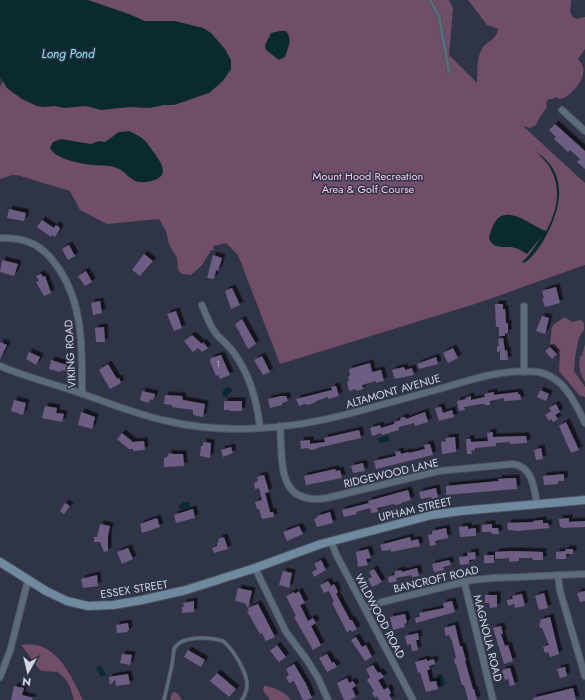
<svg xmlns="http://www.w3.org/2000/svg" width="585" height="700" font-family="Jost,sans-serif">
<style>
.green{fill:#704e67}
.water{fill:#0a2a30}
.building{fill:#6e5d83;filter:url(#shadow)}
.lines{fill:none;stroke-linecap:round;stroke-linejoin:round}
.lane-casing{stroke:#4d5163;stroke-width:4.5}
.street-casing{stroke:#4d5163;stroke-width:8}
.secondary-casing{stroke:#4d5163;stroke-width:10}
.lane{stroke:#5b6b78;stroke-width:3}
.street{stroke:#5b6b78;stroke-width:6}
.secondary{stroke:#6f899e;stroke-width:8}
.labels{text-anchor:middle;stroke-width:3;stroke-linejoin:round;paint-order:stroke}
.number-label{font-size:9px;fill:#bab8cb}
.park-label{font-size:11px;fill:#fbc8ec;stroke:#2f3447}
.street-label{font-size:11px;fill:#d3d6e3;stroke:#2f3447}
.water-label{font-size:12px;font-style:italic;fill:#89e9fa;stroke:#2f3447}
</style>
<defs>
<filter id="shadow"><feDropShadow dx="3.5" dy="-3.5" stdDeviation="0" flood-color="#0009"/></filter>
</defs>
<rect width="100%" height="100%" fill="#2f3447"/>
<!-- green -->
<path class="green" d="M0 0H449L453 8 449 55 477 83C478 73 476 61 481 51 484 42 498 39 498 29L487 25 468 0H571C572 8 566 14 577 19L585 17V49L578 59 582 64 584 71H583C585 80 569 98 560 99L555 97 553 99H549L546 103 547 107 538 120 536 125 530 128 523 126 585 183V265L478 303 280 364 238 255 226 243 213 246 214 250H211L202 265 191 275 182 274 178 270 177 258 169 244 166 231 159 219 107 224 80 210 70 191 17 175H12L0 179V87L3 81C8 91 19 97 29 102Z
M563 318H566L572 322 581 320 584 323V330L579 337 575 357 574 371 585 387V397L580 396 559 371 560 354 550 343C553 326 548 328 563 318Z
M585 344V382C579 371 579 368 580 356H582Z
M21 645C55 638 71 675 83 700H74C70 686 70 683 58 672L43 671 40 670Z
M264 686C272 686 287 693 291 700H269V698L263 691Z
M174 692 178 694 182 700H170L172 694Z"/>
<!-- water -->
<path class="water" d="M0 0H88L129 14 145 21H175L203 28 211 33 225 49 231 60V69L223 81 209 93 174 105H164L150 108 130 107 101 110 86 106 64 108 55 106 43 107 37 106 22 99 7 88 0 76Z
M280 31H286C293 40 288 47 285 57L279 60 266 50 265 45 271 33Z
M129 131C134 133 139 136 143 139 147 142 149 146 152 150 163 164 172 179 146 182 129 184 127 170 114 167 108 165 100 166 93 165 81 164 55 159 50 148L53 142 61 139 91 144 99 141 105 142 119 132Z
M537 152C571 176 560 213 542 243 537 250 531 260 523 263L522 262 529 255 542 236 527 254C523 252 520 249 515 248 506 245 493 251 489 238 490 234 491 229 493 226 504 200 532 227 546 231 558 210 562 187 549 166 546 161 540 156 537 152Z
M227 387 231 388 232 391 226 397 223 396 222 392Z
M388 435 389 441 380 443 377 439Z
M184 502H189L190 507 185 509H180L179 507V505Z
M101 665 106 675 101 677 96 668Z
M441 674H442L445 684 442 687 439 686 436 676Z"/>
<!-- building -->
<path class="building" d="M555 124 585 151V169L577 162 580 159 570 150 568 152 554 139 556 137 549 130Z
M9 209 26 213 24 221 7 218Z
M42 220 54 228 56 225 59 227 60 229 55 237 52 235 51 237 37 227Z
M69 245 75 256 68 260 62 249Z
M144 254 153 261 140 276 132 270Z
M213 255 222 258 218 271 216 270 214 279 207 278Z
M2 260 18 264 14 276 0 272Z
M86 271 92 282 85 286 78 276Z
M41 274 43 277 45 276 51 293 44 296 36 282 39 281 36 276Z
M556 287 560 303 545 307 542 298H544L542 291Z
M232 288 240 305 231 309 225 291Z
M100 301 102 313 93 315 91 303Z
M495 304H503V309H505L506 323H508V333H505V336H499V327H496Z
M176 311 182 328 174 331 167 314Z
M542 316 549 318 545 334 536 331Z
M242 319 256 344 248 349 235 324Z
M104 327 105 342H96L95 328Z
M192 335 202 344 203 342 208 348 202 352 198 348 193 352 184 341Z
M503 338 505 351 507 350 508 360H500V351L497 352V346H499L498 339Z
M0 342 7 345 0 359Z
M550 347 557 354 552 359 545 351Z
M453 348 458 358 448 363 443 353Z
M29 352 40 357 36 365 26 359Z
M221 355 230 375 220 379 218 375 216 376 210 361 211 358Z
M262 356 270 372 263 375 254 360Z
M436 357 438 364 419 369 417 364Z
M51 360 67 365 65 371 61 370V372L49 369Z
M370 363 372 372 381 370 384 381 376 383V381L362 385 363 389 356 391V389L349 391 347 382 349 381 348 377 350 375 349 369Z
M108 364 117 379 119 378 121 383 110 389 99 370Z
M404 367 405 370 412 368 414 375 395 379 392 370Z
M336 386 339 396 328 399V397L316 401V402L308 405 305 404 299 406 296 399 332 390 331 387Z
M540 390 549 394 546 401 537 397Z
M142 391 155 394 153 400 150 399 149 403 140 400Z
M494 392V395L518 392V394H520L521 400 504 401V398L490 401V405H485V404H481L464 407 465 410 459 411 457 401 466 399 465 398 471 396V400L485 397 484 394Z
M165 395 182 396 183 400 205 404 203 417 193 415V410L172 407V405L164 404Z
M281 396H286L288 401 282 403V405L270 408 268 399Z
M14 400 26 403 23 415 11 411Z
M224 401H242V411H230V410H224Z
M556 404 560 412 555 415 558 419 553 422 551 419 549 421 545 415 551 411 549 408Z
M45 406 57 408 56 413 64 414 62 422 42 418Z
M441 407 443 413 452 410 454 417 439 421 435 408Z
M81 412 95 417 92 429 78 425Z
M425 412 428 422 415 426 414 423 399 427V430L382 435 381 433 372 436 370 428 380 425 381 428 394 424V422L401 420 400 418 405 417 406 419Z
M566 422 579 450 571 453 559 426Z
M359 430 361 438 317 448V449L310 450 308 448 301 449 300 441 310 440V444L325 442 324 438Z
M493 432V437L526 436 527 443 510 444V442L496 443V446L475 448V450L471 451 472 454H467L466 439H471V442L488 441 487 433Z
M122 433 133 442 144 441 145 450 133 451V449H129L117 439Z
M455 437 456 452 442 454 441 442 446 441 445 438Z
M203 442 211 443 210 458 200 456 201 446H203Z
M430 444 433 455 376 469 374 461 396 456 395 452 400 451 401 454 408 452 409 453 425 449 424 445Z
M231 447 233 453 223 457 221 450Z
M541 448 543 459 536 460 534 450Z
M169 453 173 454H183L184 466 164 467V458L167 457Z
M363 463 365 471 353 473 351 466Z
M335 469 336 471 340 470 342 478 306 485 304 476Z
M564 474V481H558V484L544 485 543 476Z
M264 475 269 492 265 493 270 512H273L274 517 262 519 259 509H257L255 502 262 500 259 488 255 489 254 483 257 482V481L258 480 257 477Z
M516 478 517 489 446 495V486L499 481 498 479Z
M436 488 438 497 432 499 431 497 421 499 419 492Z
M408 490 411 500 401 503V504L395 505 394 504 377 508 378 512 371 513 370 508 356 512 357 514 344 517 342 510 369 503 368 501Z
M65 503 70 506 64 514 60 511Z
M193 509 195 518 176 523 174 515Z
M330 512 333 523 317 527 314 519 317 518V516Z
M157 518 160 527 142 533 140 524Z
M569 518V522L585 521V527L562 528V527H560L559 519Z
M543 520V523H548L549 528 519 531 508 530 507 523 533 522V521Z
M100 524 110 526 108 536V551L104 552 100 542H94V537H97Z
M489 524H492V528H498L499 534H492L491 532H482V525Z
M299 526 303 534 287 541 283 532Z
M468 526V529L476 528V536L460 537 459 527Z
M446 528 448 538 435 541 436 545 430 546 428 535 432 534V531Z
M224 537 228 549 214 553 212 548 217 546V543L219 542 218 539Z
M410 537 411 541 418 539 420 546 391 552V550L382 551 380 545Z
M128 548 133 559 122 564 117 552Z
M368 549 371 558 366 559 368 565 358 567 356 552Z
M565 549H573V554H566V559H556V552L566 551Z
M512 551 543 552V560H533L532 558H519V561L509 562V558L495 559V552Z
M475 552 476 559 469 560V564L460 565 459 557 468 556 467 553Z
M484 555H494V563H484Z
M321 560 326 570 314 577 312 572 317 569 314 564Z
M449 560 451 565 443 567 444 570 434 572 432 564Z
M417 568 419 576 412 577 411 575 396 578 397 581 389 583 388 577 395 575 394 572 401 570 402 572Z
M374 569 382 582 372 587 368 579 372 577 369 572Z
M283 571 292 573 289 588 279 585Z
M97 575 98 586 83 588 81 579Z
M328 581 331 586 334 584 338 592 336 594 350 620H352L357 629 352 632 351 630 347 632 332 603 334 602 329 591 324 593 320 585Z
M238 588 252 591 248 608 258 604 275 637 266 641 262 633 260 634 247 611 249 610 245 603 235 601Z
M299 591 305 603 300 605 308 621 313 618 316 623 311 626 321 645 313 650 294 617 296 616 286 596 294 592 295 594Z
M585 591V601L580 602 577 593Z
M544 593 548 608 539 610 535 596Z
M522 594 525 606 515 608 514 604 508 606 507 600 513 599 512 596Z
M485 595H497V607L490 608 489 603H485Z
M194 601V612L182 613V607H184L183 603Z
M452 601 455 612 416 623 415 618 420 617 419 613 444 608 443 603Z
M405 614 407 623 404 624 405 627 393 630 390 617Z
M550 617 559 654 550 657 548 652 545 653 543 647 549 645 542 628H540L539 623H541L540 620Z
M128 623 129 630H127L128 632 117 633 116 625Z
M455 625 460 646H462L466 661H465L473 689H474L477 700H468L464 685H462L456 664H455L454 659 456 658 452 641 449 635 446 636 444 628Z
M501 626 503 634H501L505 646 508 645 513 661 504 664 493 628Z
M418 633 419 640H416L418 650 412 651 411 644 407 645 405 636Z
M356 637 362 647 366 645 372 657 365 661 351 640Z
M277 645 286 657 279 662 270 651Z
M188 650 205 660 201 667 184 657Z
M122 654 132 655 130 665 120 663Z
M327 654 332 663 334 662 337 667 327 672 319 658Z
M427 659V661L434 659 435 664 429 666 430 670H427L430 682 436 681 438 689 426 692 420 672 418 673 415 662Z
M294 664 306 684 312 698 307 700H303L294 681 289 683 286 677 289 675 286 669Z
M373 665 378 673 380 672 384 677 378 680 384 690 388 687 391 693 389 695 392 700H379L377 696 375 698 372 692 374 691 367 680 370 677 366 669Z
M565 667 567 676 560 678 557 669Z
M510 668 515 685 510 686 508 679 505 680 502 670Z
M217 673 236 689 229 697 210 681Z
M128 674 130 684 116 686 115 680 110 685 109 677Z
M347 678 349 683 353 681 356 686 352 688 356 697 350 700H344L337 683Z
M14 686 24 688 22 695 33 698 32 700H11Z
M573 688 576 700H533V698Z"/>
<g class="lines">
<!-- lane casing -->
<g class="lane-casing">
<path id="lane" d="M430 0 439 16 449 72
M164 700 172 665 174 649C181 635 210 637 223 641 233 649 247 672 247 685 247 691 245 695 242 700"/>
</g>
<!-- street casing -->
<g class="street-casing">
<path id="street" d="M562 110 585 131
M0 238C28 237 44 246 59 269 84 306 82 351 82 394
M202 305C206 316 210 326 217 335 223 341 229 346 234 353 250 375 257 400 260 428
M0 366C26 377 54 384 80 393 109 403 138 415 167 421 226 435 291 429 348 414 378 406 409 397 439 389 470 380 505 368 538 372 563 376 575 402 585 423
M524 372V306
M280 426C283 462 276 506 327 498L439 471 513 464C533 467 534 488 537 504
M331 541 336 554 413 700
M255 568 286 632 307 660 318 678 328 700
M558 575 560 591 585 676
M464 581 493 700
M365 609 382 602 472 580 494 578 585 574
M0 677 10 651 28 580"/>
</g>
<!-- secondary casing -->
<g class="secondary-casing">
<path id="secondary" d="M0 562 46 591 67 601 88 606 113 605 142 600 186 590 255 568 321 544 432 515 460 511 585 500"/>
</g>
<!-- lane -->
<use href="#lane" class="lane"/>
<!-- street -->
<use href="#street" class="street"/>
<!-- secondary -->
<use href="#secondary" class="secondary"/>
</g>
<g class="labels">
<!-- number labels -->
<g class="number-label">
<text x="218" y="367">1</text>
</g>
<!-- park labels -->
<g class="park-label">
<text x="368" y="180">Mount Hood Recreation<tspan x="368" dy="13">Area &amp; Golf Course</tspan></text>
</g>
<!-- street labels -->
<g class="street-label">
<text transform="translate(70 354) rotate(-93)" y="4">VIKING ROAD</text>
<text transform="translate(393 391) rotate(-16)" y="4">ALTAMONT AVENUE</text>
<text transform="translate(391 473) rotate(-13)" y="4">RIDGEWOOD LANE</text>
<text transform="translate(415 509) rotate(-13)" y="4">UPHAM STREET</text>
<text transform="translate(436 579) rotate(-13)" y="4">BANCROFT ROAD</text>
<text transform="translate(134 589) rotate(-9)" y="4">ESSEX STREET</text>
<text transform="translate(380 616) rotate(62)" y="4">WILDWOOD ROAD</text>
<text transform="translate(488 638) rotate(76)" y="4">MAGNOLIA ROAD</text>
</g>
<!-- water labels -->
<g class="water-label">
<text x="68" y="58">Long Pond</text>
</g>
</g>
<!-- north arrow -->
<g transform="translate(28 672) rotate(188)" stroke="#2f3447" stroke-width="3" paint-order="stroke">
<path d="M0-3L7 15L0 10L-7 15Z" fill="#d3d6e3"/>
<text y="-6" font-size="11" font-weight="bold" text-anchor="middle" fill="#d3d6e3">N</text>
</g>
</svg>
